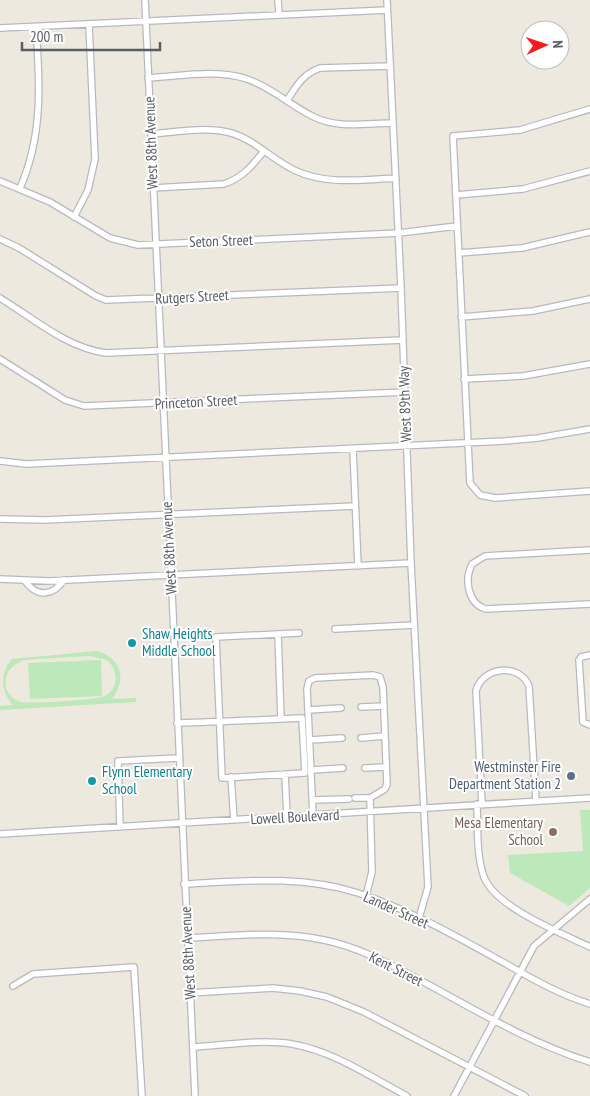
<svg xmlns="http://www.w3.org/2000/svg" width="590" height="1096" font-family="'PT Sans Narrow',sans-serif">
<style>
.green{fill:#bde8b9;fill-rule:evenodd}
.lines{fill:none;stroke-linecap:round;stroke-linejoin:round}
.minor-casing{stroke:#b6b9be;stroke-width:8}
.minor{stroke:#fff;stroke-width:5.5}
.culture-dot{fill:#0f9aa8;stroke:#fff;stroke-width:2}
.service-dot{fill:#5c6f8a;stroke:#fff;stroke-width:2}
.education-dot{fill:#8d6e63;stroke:#fff;stroke-width:2}
.labels{text-anchor:middle;stroke-width:4;stroke-linejoin:round;paint-order:stroke}
.street-label{font-size:15px;fill:#595e63;stroke:#fff}
.culture-label{font-size:15px;fill:#0d838f;stroke:#fff;text-anchor:start}
.service-label{font-size:15px;fill:#4e5e75;stroke:#fff;text-anchor:end}
.education-label{font-size:15px;fill:#785e54;stroke:#fff;text-anchor:end}
</style>
<rect width="100%" height="100%" fill="#eee9df"/>
<!-- green -->
<path class="green" d="M97 651C122 658 127 680 112 699L136 698V702L0 710V706L13 705C0 691 0 673 12 659ZM90 656 107 660C118 670 120 687 105 696 99 700 27 704 20 702 10 698 3 689 6 678 8 668 16 663 24 660Z
M101 660 102 696 30 699 28 663Z
M580 810H590V888L569 906 510 873 508 855 583 851Z"/>
<g class="lines">
<!-- minor casing -->
<g class="minor-casing">
<path id="minor" d="M145 0 195 1096
M278 0 279 15
M387 0 401 288 411 563 428 887 419 918
M0 28 387 10
M148 78C180 76 217 69 247 79 273 88 291 106 314 117 338 129 367 123 393 123
M288 99C297 85 303 74 320 68L390 66
M590 109 520 130 453 136 470 483 480 495 495 498 590 491
M151 134C175 132 203 127 227 132 252 137 271 159 294 170 325 185 362 180 396 178
M0 181 50 202 110 238 138 245 399 233 457 226
M20 188C43 136 40 83 36 27
M153 188 224 184C242 178 252 166 264 151
M456 195 523 189 590 171
M74 217 88 190 95 159 89 25
M0 239 19 248 96 296 106 300 401 288
M459 253 522 248 590 232
M0 298C33 318 67 348 106 353L403 340
M461 317 533 311 590 299
M0 359 65 400 84 406 406 392
M464 379 523 376 590 364
M353 449 358 566
M0 461 26 464 505 441 538 438 590 429
M0 519 44 520 355 506
M590 550 485 556 472 564C464 580 468 604 486 609L590 604
M0 579 48 581 411 563
M25 581C37 598 53 596 64 580
M335 629 414 625
M278 634 281 719
M590 655 581 657 579 660 583 722 590 725
M361 707 384 706
M308 710 341 708
M177 723C219 722 260 720 302 718L305 773 222 778C220 731 218 684 216 637L299 633
M361 738 385 736
M310 740 342 738
M365 768 386 767
M312 770 343 768
M285 774 287 817
M231 777 234 820
M355 798H370
M313 800 349 799
M477 804C478 827 476 855 484 877 495 907 561 933 590 947
M482 804 476 691C482 667 519 662 529 686L536 801
M313 816 307 689 309 681 315 678 373 675 380 677 383 687 387 784 385 789 370 798 372 872 366 896
M120 827 118 761 178 758
M0 834 590 798
M184 884C243 881 301 875 358 893 409 909 461 939 508 965 534 980 561 995 590 1004
M187 938C233 936 279 930 324 940 358 947 388 963 418 979 474 1009 529 1043 590 1062
M13 986 33 974 134 967 142 1096
M190 993 273 988 300 991 327 997 364 1012 525 1096
M193 1047C225 1045 260 1039 292 1044 333 1051 371 1077 407 1096
M454 1096 534 946 590 899"/>
</g>
<!-- minor -->
<use href="#minor" class="minor"/>
</g>
<!-- markers -->
<g class="culture-dot">
<circle cx="132" cy="643" r="5"/>
<circle cx="92" cy="781" r="5"/>
</g>
<circle class="service-dot" cx="571" cy="776" r="5"/>
<circle class="education-dot" cx="553" cy="832" r="5"/>
<g class="labels">
<!-- street labels -->
<g class="street-label">
<text transform="translate(151 143) rotate(-92)" y="5">West 88th Avenue</text>
<text transform="translate(221 241) rotate(-2)" y="5">Seton Street</text>
<text transform="translate(192 297) rotate(-3)" y="5">Rutgers Street</text>
<text transform="translate(196 402) rotate(-3)" y="5">Princeton Street</text>
<text transform="translate(405 404) rotate(-92)" y="5">West 89th Way</text>
<text transform="translate(169 548) rotate(-93)" y="5">West 88th Avenue</text>
<text transform="translate(295 817) rotate(-3)" y="5">Lowell Boulevard</text>
<text transform="translate(396 910) rotate(24)" y="5">Lander Street</text>
<text transform="translate(188 953) rotate(-93)" y="5">West 88th Avenue</text>
<text transform="translate(396 969) rotate(27)" y="5">Kent Street</text>
</g>
<!-- culture labels -->
<g class="culture-label">
<text x="142" y="639">Shaw Heights<tspan x="142" dy="17">Middle School</tspan></text>
<text x="102" y="777">Flynn Elementary<tspan x="102" dy="17">School</tspan></text>
</g>
<!-- service labels -->
<g class="service-label">
<text x="561" y="772">Westminster Fire<tspan x="561" dy="17">Department Station 2</tspan></text>
</g>
<!-- education labels -->
<g class="education-label">
<text x="543" y="828">Mesa Elementary<tspan x="543" dy="17">School</tspan></text>
</g>
</g>
<!-- north arrow -->
<g transform="translate(545 45) rotate(87)"><circle r="24" fill="#ffffff" stroke="#bdbfc1"/>
<path d="M0-4L9 19L0 12L-9 19Z" fill="#fb181e"/>
<text y="-8" font-size="14" font-weight="bold" text-anchor="middle" fill="#595e63">N</text>
</g>
<!-- scale -->
<path d="M22 42v8h138v-8" fill="none" stroke="#595e63" stroke-width="2.5"/>
<text x="30" y="42" font-size="15" fill="#595e63" stroke="#ffffff" stroke-width="4" paint-order="stroke">200 m</text>
</svg>
